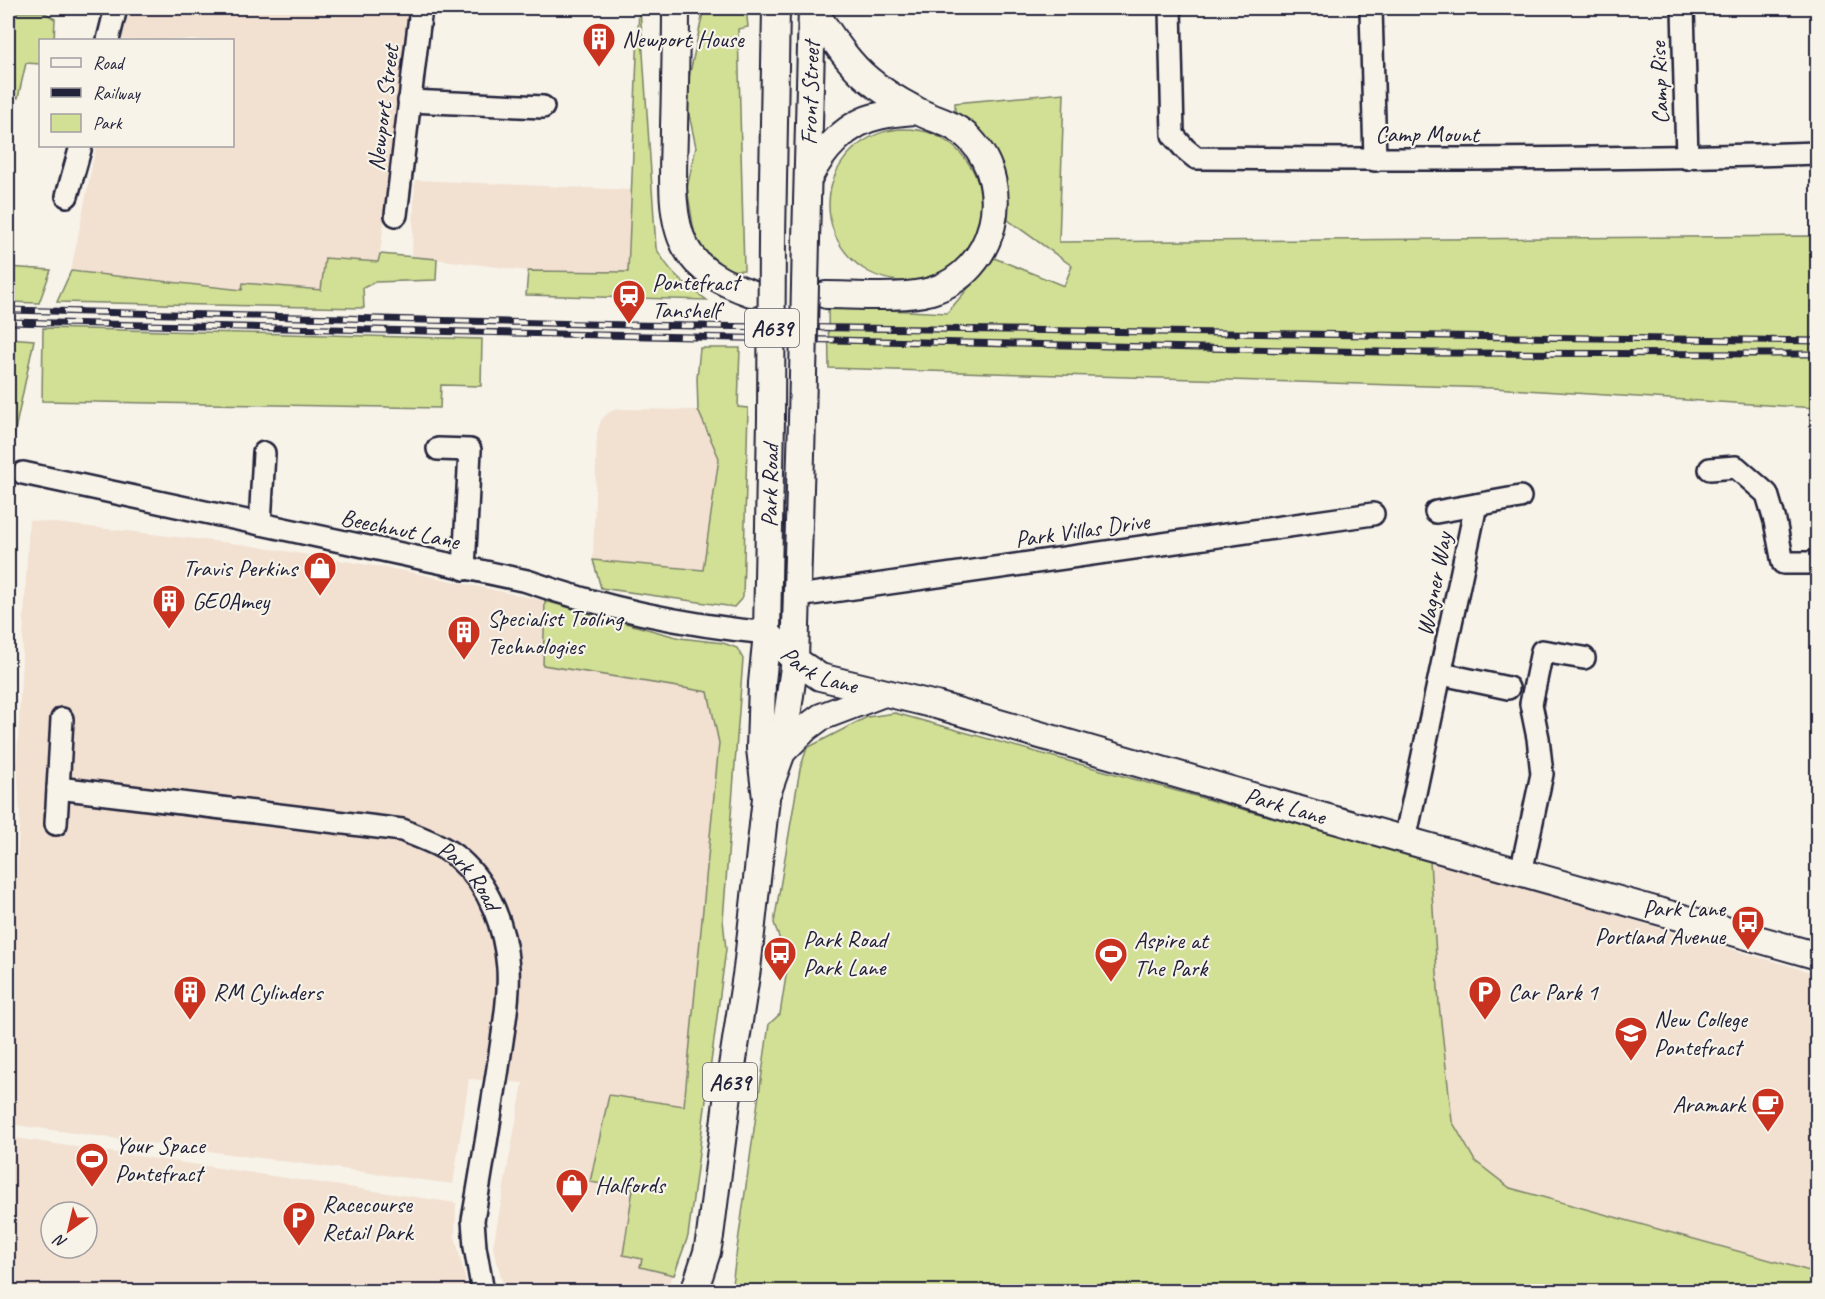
<svg xmlns="http://www.w3.org/2000/svg" width="1825" height="1299" font-family="Caveat,sans-serif">
<style>
.built{fill:#f2e0d1;fill-rule:evenodd}
.green{fill:#d1e094;stroke:#7a8168;stroke-width:1.5}
.lines{fill:none;stroke-linecap:round;stroke-linejoin:round}
.minor-casing{stroke:#22223b;stroke-width:26}
.major-casing{stroke:#22223b;stroke-width:30}
.minor{stroke:#f7f3e8;stroke-width:21}
.major{stroke:#f7f3e8;stroke-width:26}
.rail-casing{stroke:#22223b;stroke-width:7}
.rail{stroke:#f7f3e8;stroke-width:4.5;stroke-dasharray:14;stroke-linecap:butt}
.major-bridge-casing{stroke:#22223b;stroke-width:30;stroke-linecap:butt}
.major-bridge{stroke:#f7f3e8;stroke-width:26}
.labels{text-anchor:middle;stroke-width:4.5;stroke-linejoin:round;paint-order:stroke}
.shield{fill:#f7f3e8;stroke:#62616f;stroke-width:1.5}
.shield-label{font-size:22px;font-weight:bold;fill:#22223b}
.poi-label{font-size:24px;fill:#22223b;stroke:#f7f3e8;text-anchor:start}
.street-label{font-size:24px;fill:#22223b;stroke:#f7f3e8}
</style>
<rect width="100%" height="100%" fill="#f7f3e8"/>
<filter id="ink" filterUnits="userSpaceOnUse"><feTurbulence type="fractalNoise" baseFrequency=".0167" numOctaves="2"/><feDisplacementMap in="SourceGraphic" scale="12" xChannelSelector="R" yChannelSelector="G"/><feConvolveMatrix kernelMatrix="1 2 1 2 8 2 1 2 1" color-interpolation-filters="sRGB"/></filter>
<g filter="url(#ink)">
<!-- built -->
<path class="built" d="M130 8H410L379 262 322 290 243 283 242 291 71 271 96 146H232V40H121Z
M415 180 630 190 628 272 528 271 412 256Z
M617 409 698 410 719 458 703 570 593 560 597 433 601 420 608 413Z
M29 520 247 545 405 571 545 601 544 665 708 692 719 743 688 1236 674 1275 663 1291H505L493 1247 523 1083 469 1079 453 1184 8 1124V1014L20 813 17 759Z
M1430 861 1817 974V1273L1510 1188 1475 1161 1452 1121 1439 1004Z
M8 1137 456 1203 455 1236 468 1291H8ZM51 1212H87V1248H51Z"/>
<!-- green -->
<path class="green" d="M639 8H640L656 248C670 273 684 284 707 300L526 295 528 271 628 272Z
M704 8H746L748 27 738 29 744 270 719 271 697 249 687 188 696 147 685 96Z
M8 12H43L55 19 54 40H40V64L26 63 18 98 8 97Z
M1064 93 1059 242 1817 236V408L1493 388 829 368 828 307 947 313 994 258 1064 286 1072 266 1008 220C1007 191 1009 161 986 139 977 131 965 124 955 117V103Z
M829 205a76 76 0 1 1 152 0a76 76 0 1 1-152 0Z
M380 254 437 259 436 280 375 282 363 288 364 308 57 302 71 271 242 290 243 283 321 290 325 258 378 262Z
M8 267 51 270 39 303 8 302Z
M43 328 482 339 481 386 441 385 440 408 42 401Z
M8 338 34 340 8 464Z
M700 348H740L738 407 748 408 743 597 734 607 601 588 593 560 703 570 719 458 698 410 697 378Z
M8 495 11 527 8 793Z
M545 601 680 638 723 643 737 648 743 659 723 920 726 949 688 1236 674 1275 640 1267 642 1259 623 1255 633 1189 590 1182 609 1095 684 1106 719 743 708 692 543 665Z
M895 713 1430 861 1439 1004 1452 1121 1475 1161 1510 1188 1817 1273V1291H731L769 1024 780 1014 788 963 774 923 800 769 807 748 867 717Z"/>
<g class="lines">
<!-- minor casing -->
<g class="minor-casing">
<g id="minor">
<path d="M1170 8 1173 135 1185 149 1196 158C1403 160 1610 160 1818 153"/>
<path d="M1371 8 1375 160"/>
<path d="M1683 8 1687 158"/>
<path d="M108 40 116 8"/>
<path d="M409 101 543 107"/>
<path d="M67 196 81 146"/>
<path d="M396 215 421 8"/>
<path d="M438 449 470 450 464 569"/>
<path d="M1710 469 1736 467 1767 494 1775 521 1783 563H1818"/>
<path d="M23 473 527 581C604 608 685 625 767 633"/>
<path d="M1436 512 1520 497"/>
<path d="M260 524 264 453"/>
<path d="M798 596 1373 514"/>
<path d="M1442 674 1508 688"/>
<path id="s1" d="M58 788 402 830C421 838 443 845 459 859 490 886 505 928 508 968 510 998 502 1038 498 1068 490 1118 482 1169 473 1220L475 1247 483 1292"/>
<path d="M56 824 62 719"/>
<path d="M1405 840 1476 505"/>
<path d="M1521 873 1542 774 1538 738 1531 704 1542 651 1584 658"/>
</g>
</g>
<!-- major casing -->
<g class="major-casing">
<g id="major">
<path d="M676 8C676 47 675 87 674 127 674 162 668 214 685 246 698 271 725 284 751 293"/>
<path d="M812 8C829 32 845 60 868 79 882 91 899 101 914 109 934 121 952 121 970 139 1016 187 995 272 931 291 905 299 855 295 826 295"/>
<path d="M808 179C822 151 847 122 879 116 891 113 904 112 916 111"/>
<path d="M772 238 776 8"/>
<path id="s2" d="M806 240 812 8"/>
<path id="s3" d="M767 633 795 660 820 677 936 705 1370 830 1818 956"/>
<path d="M782 752 806 728 821 717 884 693"/>
<path d="M768 791 782 752 795 660 802 420"/>
<path id="s4" d="M694 1292 707 1252 710 1236 729 1086 747 969 766 798 760 749 762 683 767 633 771 418"/>
</g>
</g>
<!-- minor -->
<use href="#minor" class="minor"/>
<!-- major -->
<use href="#major" class="major"/>
<!-- rail casing -->
<g class="rail-casing">
<path id="rail" d="M8 310 629 325 1818 341
M8 322 1429 353 1818 354"/>
</g>
<!-- rail -->
<use href="#rail" class="rail"/>
<!-- major-bridge casing -->
<g class="major-bridge-casing">
<path id="major-bridge" d="M771 418 772 238
M802 420 806 240"/>
</g>
<!-- major-bridge -->
<use href="#major-bridge" class="major-bridge"/>
</g>
</g>
<!-- icons -->
<defs>
<g id="building-pin" transform="scale(1.725)"><path d="M0 17L-7.5 6A9.5 9.5 0 1 1 7.5 6Z" fill="#c8321e" stroke="#f7f3e8"/><path d="M-4-6H4V6H1V3H-1V6H-4ZM-2.5-4.3h1.7v1.8h-1.7ZM.8-4.3h1.7v1.8H.8ZM-2.5-1h1.7V.8h-1.7ZM.8-1h1.7V.8H.8Z" fill="#fff"/></g>
<g id="station-pin" transform="scale(1.725)"><path d="M0 17L-7.5 6A9.5 9.5 0 1 1 7.5 6Z" fill="#c8321e" stroke="#f7f3e8"/><path d="M-3-6H3Q5-6 5-4V2Q5 4 3 4L4.5 6H3L1.5 4h-3L-3 6H-4.5L-3 4Q-5 4-5 2V-4Q-5-6-3-6ZM-3.5-4v3h7v-3ZM-3.5 1v1.5H-2V1ZM2 1v1.5H3.5V1Z" fill="#fff"/></g>
<g id="shop-pin" transform="scale(1.725)"><path d="M0 17L-7.5 6A9.5 9.5 0 1 1 7.5 6Z" fill="#c8321e" stroke="#f7f3e8"/><path d="M-5-2.5h2.3a2.7 3.5 0 0 1 5.4 0H5L5.5 6h-11ZM-1.5-2.5h3a1.5 2.3 0 0 0-3 0Z" fill="#fff"/></g>
<g id="bus-pin" transform="scale(1.725)"><path d="M0 17L-7.5 6A9.5 9.5 0 1 1 7.5 6Z" fill="#c8321e" stroke="#f7f3e8"/><path d="M-5-6H5V4H4V6H2V4H-2V6H-4V4H-5ZM-3.5-4V0h7V-4ZM-3.5 1.2v1.5H-2V1.2ZM2 1.2v1.5H3.5V1.2Z" fill="#fff"/></g>
<g id="stadium-pin" transform="scale(1.725)"><path d="M0 17L-7.5 6A9.5 9.5 0 1 1 7.5 6Z" fill="#c8321e" stroke="#f7f3e8"/><path d="M0-5a6.5 5 0 1 0 0 10a6.5 5 0 1 0 0-10ZM-3.5-1.8h7v3.6h-7Z" fill="#fff"/></g>
<g id="parking-pin" transform="scale(1.725)"><path d="M0 17L-7.5 6A9.5 9.5 0 1 1 7.5 6Z" fill="#c8321e" stroke="#f7f3e8"/><path d="M-3.5-5.5H1a3.5 3.5 0 0 1 0 7H-1V5.5H-3.5ZM-1-3.4V-.6H.8a1.4 1.4 0 0 0 0-2.8Z" fill="#fff"/></g>
<g id="university-pin" transform="scale(1.725)"><path d="M0 17L-7.5 6A9.5 9.5 0 1 1 7.5 6Z" fill="#c8321e" stroke="#f7f3e8"/><path d="M0-5L7-2L0 1L-7-2ZM-4 1L0 2.5L4 1V4Q0 6-4 4Z" fill="#fff"/></g>
<g id="cafe-pin" transform="scale(1.725)"><path d="M0 17L-7.5 6A9.5 9.5 0 1 1 7.5 6Z" fill="#c8321e" stroke="#f7f3e8"/><path d="M-5.5-4.5H6V0H3Q3 3.5 0 3.5H-2.5Q-5.5 3.5-5.5 0ZM3-3.2v2h1.7v-2ZM-6 4.5H4V6H-6Z" fill="#fff"/></g>
</defs>
<g fill-rule="evenodd">
<use href="#building-pin" x="599" y="39"/>
<use href="#station-pin" x="629" y="296"/>
<use href="#shop-pin" x="320" y="568"/>
<use href="#building-pin" x="169" y="601"/>
<use href="#building-pin" x="464" y="632"/>
<use href="#bus-pin" x="1748" y="922"/>
<use href="#bus-pin" x="780" y="953"/>
<use href="#stadium-pin" x="1111" y="954"/>
<use href="#building-pin" x="190" y="992"/>
<use href="#parking-pin" x="1485" y="992"/>
<use href="#university-pin" x="1631" y="1033"/>
<use href="#cafe-pin" x="1768" y="1104"/>
<use href="#stadium-pin" x="92" y="1159"/>
<use href="#shop-pin" x="572" y="1185"/>
<use href="#parking-pin" x="299" y="1218"/>
</g>
<g class="labels">
<!-- shield labels -->
<g class="shield">
<rect x="745" y="309" width="54" height="38" rx="4.5"/>
<rect x="703" y="1063" width="54" height="38" rx="4.5"/>
</g>
<g class="shield-label">
<text x="772" y="336">A639</text>
<text x="730" y="1090">A639</text>
</g>
<!-- poi labels -->
<g class="poi-label">
<text x="622" y="47">Newport House</text>
<text x="652" y="290">Pontefract<tspan x="652" dy="28">Tanshelf</tspan></text>
<text x="297" y="576" text-anchor="end">Travis Perkins</text>
<text x="192" y="609">GEOAmey</text>
<text x="487" y="626">Specialist Tooling<tspan x="487" dy="28">Technologies</tspan></text>
<text x="1725" y="916" text-anchor="end">Park Lane<tspan x="1725" dy="28">Portland Avenue</tspan></text>
<text x="803" y="947">Park Road<tspan x="803" dy="28">Park Lane</tspan></text>
<text x="1134" y="948">Aspire at<tspan x="1134" dy="28">The Park</tspan></text>
<text x="213" y="1000">RM Cylinders</text>
<text x="1508" y="1000">Car Park 1</text>
<text x="1654" y="1027">New College<tspan x="1654" dy="28">Pontefract</tspan></text>
<text x="1745" y="1112" text-anchor="end">Aramark</text>
<text x="115" y="1153">Your Space<tspan x="115" dy="28">Pontefract</tspan></text>
<text x="595" y="1193">Halfords</text>
<text x="322" y="1212">Racecourse<tspan x="322" dy="28">Retail Park</tspan></text>
</g>
<!-- street labels -->
<g class="street-label">
<text transform="translate(1659 83) rotate(-92)" y="8">Camp Rise</text>
<text dy="8" stroke="none"><textPath href="#s2" startOffset="147">Front Street</textPath></text>
<text transform="translate(383 108) rotate(-83)" y="8">Newport Street</text>
<text x="1427" y="142">Camp Mount</text>
<text dy="8" stroke="none"><textPath href="#s4" startOffset="813">Park Road</textPath></text>
<text transform="translate(400 529) rotate(12)" y="8">Beechnut Lane</text>
<text transform="translate(1082 530) rotate(-8)" y="8">Park Villas Drive</text>
<text transform="translate(1434 584) rotate(-79)" y="8">Wagner Way</text>
<text dy="8" stroke="none"><textPath href="#s3" startOffset="66">Park Lane</textPath></text>
<text dy="8" stroke="none"><textPath href="#s3" startOffset="552">Park Lane</textPath></text>
<text dy="8" stroke="none"><textPath href="#s1" startOffset="430">Park Road</textPath></text>
</g>
</g>
<!-- margin -->
<rect width="1825" height="1299" fill="none" stroke="#f7f3e8" stroke-width="30"/>
<rect x="15" y="15" width="1795" height="1269" fill="none" stroke="#22223b" stroke-width="2" filter="url(#ink)"/>
<!-- legend -->
<rect x="39" y="39" width="195" height="108" fill="#f7f3e8" stroke="#a29fa3" stroke-width="1.5"/>
<rect x="51" y="58" width="30" height="9" fill="#f7f3e8" stroke="#a29fa3" stroke-width="1.5"/>
<text x="93" y="69" font-size="18" fill="#22223b">Road</text>
<rect x="51" y="88" width="30" height="9" fill="#22223b" stroke="#a29fa3" stroke-width="1.5"/>
<text x="93" y="99" font-size="18" fill="#22223b">Railway</text>
<rect x="51" y="114" width="30" height="18" fill="#d1e094" stroke="#a29fa3" stroke-width="1.5"/>
<text x="93" y="129" font-size="18" fill="#22223b">Park</text>
<!-- north arrow -->
<g transform="translate(69 1230) rotate(214)"><circle r="28" fill="#f7f3e8" stroke="#a29fa3" stroke-width="1.5"/>
<path d="M0-4.5L10 22L0 15L-10 22Z" fill="#c8321e"/>
<text y="-9" font-size="16" font-weight="bold" text-anchor="middle" fill="#22223b">N</text>
</g>
</svg>
